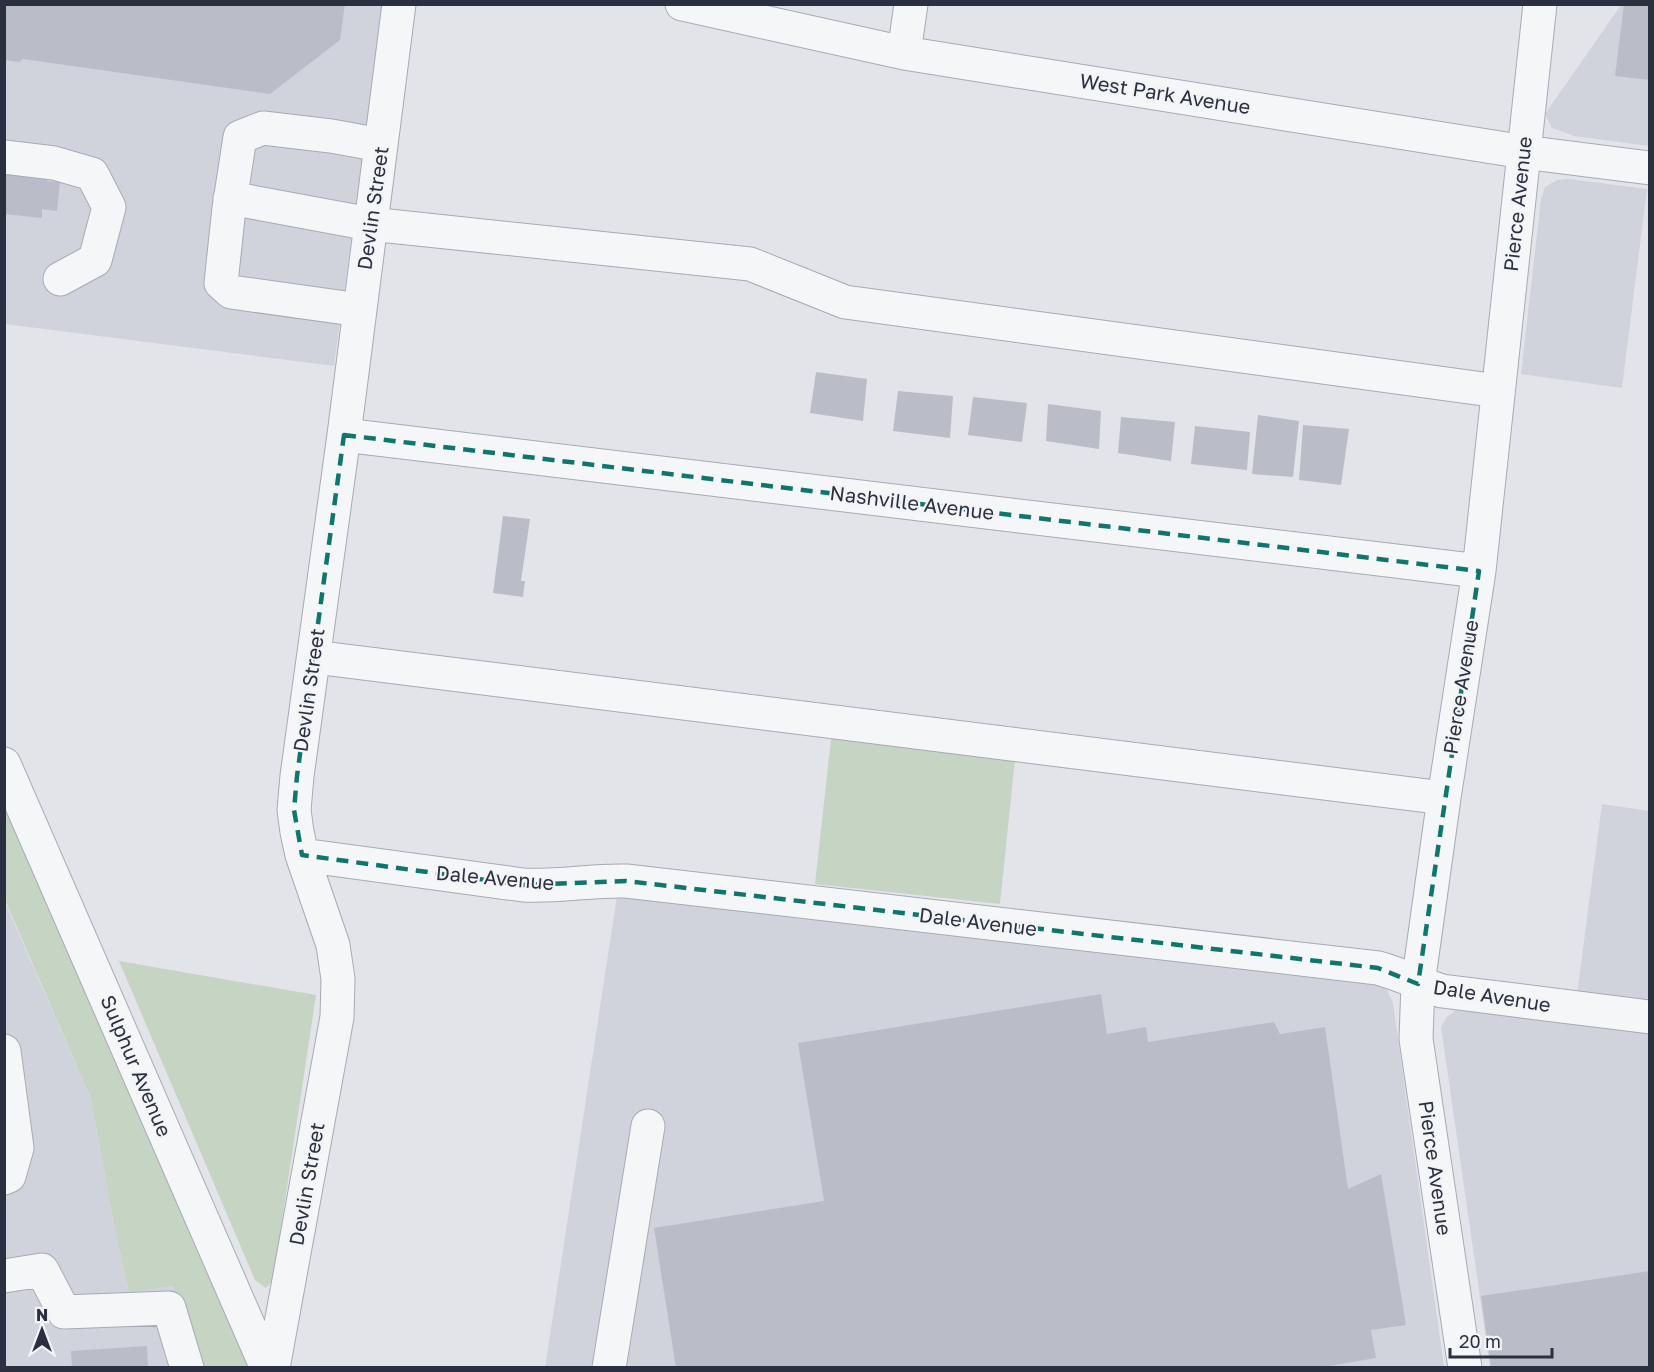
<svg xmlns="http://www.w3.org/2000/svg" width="1654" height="1372" font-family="'Golos Text',sans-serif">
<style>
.built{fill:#d1d3dc}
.green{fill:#c6d4c4}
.building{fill:#babdc7}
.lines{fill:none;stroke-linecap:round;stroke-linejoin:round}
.minor-casing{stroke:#a7aab4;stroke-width:35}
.minor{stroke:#f5f6f8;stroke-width:33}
.marked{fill:none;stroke:#0f766e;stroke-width:4.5;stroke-dasharray:12 8;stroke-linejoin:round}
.labels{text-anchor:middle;stroke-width:4.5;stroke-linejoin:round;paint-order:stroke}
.street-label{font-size:20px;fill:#2b3041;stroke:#f2f4f7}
</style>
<rect width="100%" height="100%" fill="#e2e4ea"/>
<!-- built -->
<path class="built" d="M5 5H383L334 366 5 324Z
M1621 5H1649V146L1574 136 1552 128 1545 114Z
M1569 179 1647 189 1622 388 1521 374 1541 199 1545 187 1557 180Z
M1602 804 1649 811V1003L1577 994Z
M617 896 1376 984 1387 990 1393 1003 1444 1367 545 1368Z
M4 900 91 1099 114 1225 129 1293 173 1286 202 1367H5Z
M1457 1009 1649 1029V1367H1490L1441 1027 1447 1017Z"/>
<!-- green -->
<path class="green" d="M832 730 1016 750 1000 904 815 884Z
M4 799 258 1367H202L173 1286 129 1293 114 1225 91 1099 5 900Z
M119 961 316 995 273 1280 266 1288 255 1280Z"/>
<!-- building -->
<path class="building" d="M4 4H345L340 40 270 94 23 59 19 62 4 60Z
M1624 4 1650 6V80L1615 76Z
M4 168 48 173 47 181 60 182 57 211 42 209V218L4 214Z
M816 372 867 379 863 421 810 413Z
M898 391 953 396 950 438 893 431Z
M973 397 1027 403 1022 442 968 435Z
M1048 404 1101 411 1099 449 1046 441Z
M1258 415 1299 421 1293 477 1252 474Z
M1121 417 1175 422 1171 461 1118 453Z
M1303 425 1349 429 1341 485 1299 480Z
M1195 426 1250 432 1247 470 1191 464Z
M503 516 530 519 521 581H525L523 597 493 593Z
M1101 994 1107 1034 1146 1027 1148 1042 1274 1022 1280 1034 1325 1027 1348 1189 1381 1174 1406 1325 1371 1330 1376 1358 1318 1368H676L654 1228 824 1201 798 1043Z
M1650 1271V1368H1491L1481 1296Z
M147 1346 148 1368H72L71 1351Z"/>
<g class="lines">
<!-- minor casing -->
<g class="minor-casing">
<path id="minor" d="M682 4 904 53 1524 152 1650 168
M904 53 911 4
M4 157 54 163 92 174 109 207 95 260 60 279
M230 198 370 224 750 264 845 302 1498 391
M360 310 231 292 221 283 229 208 240 137 263 128 331 136 381 145
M344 435 1479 571
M314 657 1444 798
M4 764 267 1368
M302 855 523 885C558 887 591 880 626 881L1378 968C1400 974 1420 984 1442 991L1650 1017
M4 1051 17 1148 9 1176 4 1178
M4 1276 42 1270 64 1312 169 1308 187 1368
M273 1368 337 1017 338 979 333 945 302 855 297 832 294 810 297 776 344 435 399 4
M609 1368 648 1126
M1465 1368 1416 1039 1418 984 1444 798 1479 571 1540 4"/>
</g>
<!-- minor -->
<use href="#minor" class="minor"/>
</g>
<!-- marked area -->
<path class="marked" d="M344 435 1479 571 1418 984 1378 968 626 881 523 885 302 855 294 810 297 776Z"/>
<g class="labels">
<!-- street labels -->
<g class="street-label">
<text transform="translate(1165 94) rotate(9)" y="7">West Park Avenue</text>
<text transform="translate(1518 204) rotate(-84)" y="7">Pierce Avenue</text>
<text transform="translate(373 208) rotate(-82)" y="7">Devlin Street</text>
<text transform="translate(912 503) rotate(7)" y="7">Nashville Avenue</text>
<text transform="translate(1461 687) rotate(-81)" y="7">Pierce Avenue</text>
<text transform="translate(309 690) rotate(-82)" y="7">Devlin Street</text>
<text transform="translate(495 878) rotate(5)" y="7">Dale Avenue</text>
<text transform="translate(978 922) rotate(7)" y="7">Dale Avenue</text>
<text transform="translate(1492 996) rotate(9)" y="7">Dale Avenue</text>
<text transform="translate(136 1066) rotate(67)" y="7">Sulphur Avenue</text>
<text transform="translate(1435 1168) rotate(82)" y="7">Pierce Avenue</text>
<text transform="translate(307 1184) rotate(-80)" y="7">Devlin Street</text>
</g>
</g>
<!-- border -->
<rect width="1654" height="1372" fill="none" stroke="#2b3041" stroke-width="12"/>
<!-- north arrow -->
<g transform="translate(42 1330)" stroke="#f2f4f7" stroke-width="4.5" paint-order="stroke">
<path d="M0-4.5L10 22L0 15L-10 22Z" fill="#2b3041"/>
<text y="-9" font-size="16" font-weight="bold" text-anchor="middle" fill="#2b3041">N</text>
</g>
<!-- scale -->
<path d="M1450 1348v9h102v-9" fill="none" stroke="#2b3041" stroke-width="3"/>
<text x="1459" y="1348" font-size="18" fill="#2b3041" stroke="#f2f4f7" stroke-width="4.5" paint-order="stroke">20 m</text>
</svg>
